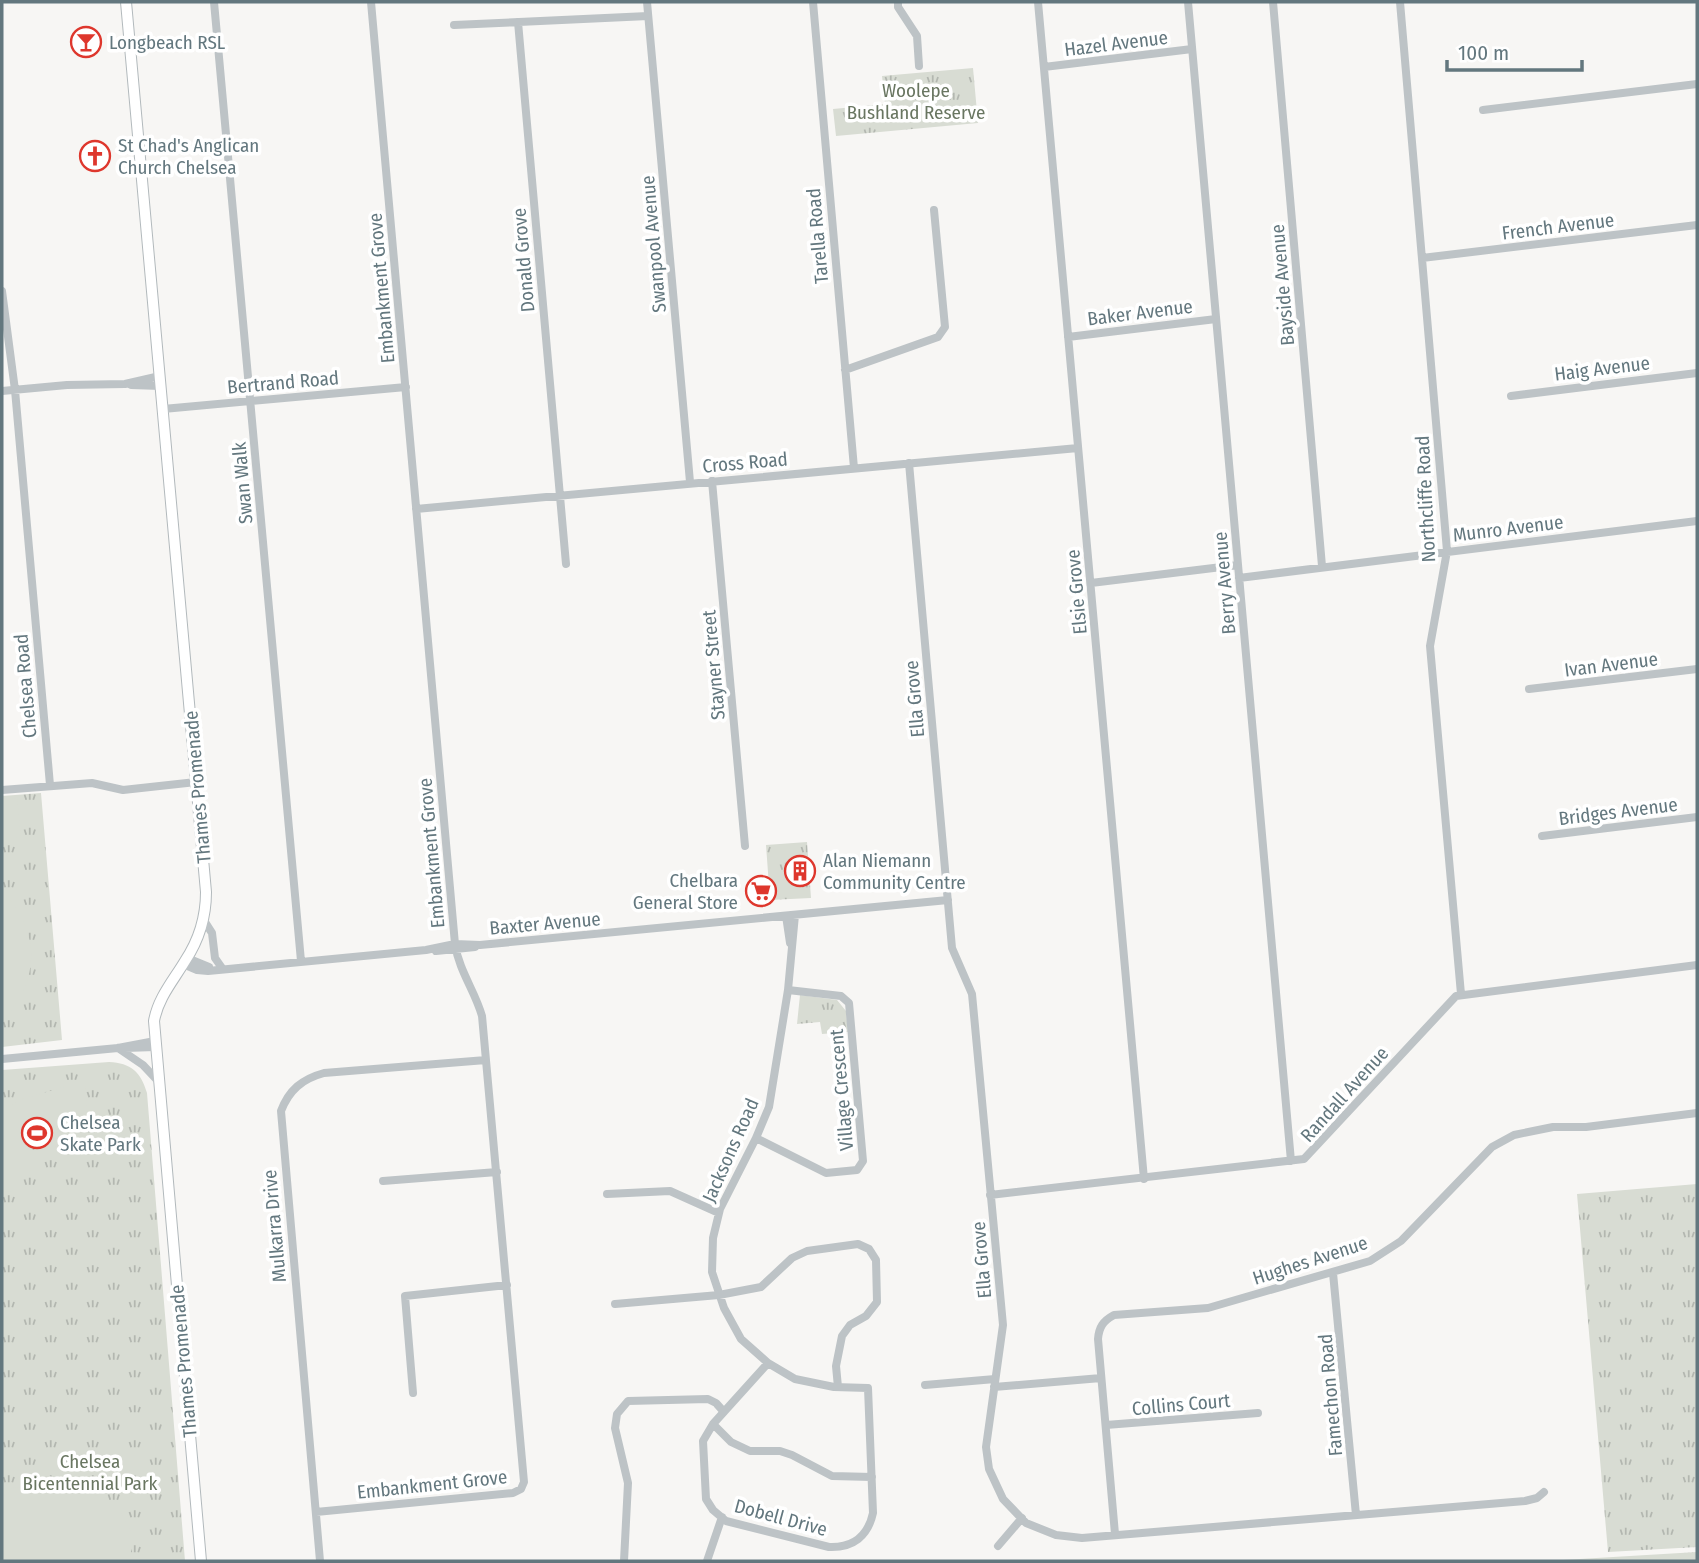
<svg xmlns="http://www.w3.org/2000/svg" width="1699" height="1563" font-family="'Fira Sans Condensed',sans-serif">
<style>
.grass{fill:url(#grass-tufts)}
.pitch{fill:#d8dcd3}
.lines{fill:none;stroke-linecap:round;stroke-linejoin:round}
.secondary-casing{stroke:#b2b9bc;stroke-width:12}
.minor{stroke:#bdc3c6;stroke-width:8}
.secondary{stroke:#fff;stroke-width:10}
.labels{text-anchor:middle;stroke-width:7;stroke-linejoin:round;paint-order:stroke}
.poi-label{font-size:19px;fill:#63777e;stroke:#fff;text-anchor:start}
.street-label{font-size:19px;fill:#63777e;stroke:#fff}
.park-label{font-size:19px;fill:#697661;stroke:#fff}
</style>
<defs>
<pattern id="grass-tufts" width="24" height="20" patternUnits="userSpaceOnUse" patternTransform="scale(1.75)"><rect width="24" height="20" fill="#d8dcd3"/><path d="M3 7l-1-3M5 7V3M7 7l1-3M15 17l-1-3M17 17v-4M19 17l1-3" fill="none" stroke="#b3b7b0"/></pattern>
</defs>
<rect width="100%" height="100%" fill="#f7f6f4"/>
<!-- grass -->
<path class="grass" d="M973 68 978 123 836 136 833 109 885 104 882 76Z
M41 793 62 1040 2 1047V796Z
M807 842 811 898 770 900 766 845Z
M800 995 837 1000 846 1011 848 1032 822 1034 820 1022 797 1024Z
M109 1062C131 1063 141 1072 147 1093L185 1561H2V1070Z
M1697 1184V1547L1608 1552 1577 1194Z
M1697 1552V1561H1546Z"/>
<!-- pitch -->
<path class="pitch" d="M17 798 21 837 2 839V799Z
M2 891C28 917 40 953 24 989 20 999 12 1008 7 1017L2 1020Z
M67 1086H85L88 1120 57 1146 31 1147 30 1171 12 1191 2 1192V1117L10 1106 19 1100Z
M13 1487 80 1491 106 1498 121 1513 131 1531V1561H2V1505L5 1492Z"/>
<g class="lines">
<!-- secondary casing -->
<g class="secondary-casing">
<path id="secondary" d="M126 2 206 892C206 917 199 940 185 961 173 981 158 998 154 1021L201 1561"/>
</g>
<!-- minor -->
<path class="minor" d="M214 2 301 961
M647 2 690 482
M813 2 854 468
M898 2V7L917 36 919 66
M1038 2 1144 1179
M1188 2 1291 1161
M1273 2 1322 566
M1400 2 1447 551 1430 646 1461 994
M518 22 566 564
M454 25 648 16
M1044 67 1192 49
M1483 110 1697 84
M1422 258 1697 225
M2 291 15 390 50 785
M1068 337 1216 319
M845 370 938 337 945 327 934 210
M131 385 161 386
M2 391 67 385 125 384 160 376
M1511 396 1697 373
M163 409 406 387
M909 463 952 948 972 994 1003 1325 986 1447 989 1469 1003 1499 1026 1523 1056 1535 1082 1538 1525 1501 1537 1498 1544 1492
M712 481 745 846
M416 509 1078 448
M1239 578 1697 521
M1091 583 1238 565
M1529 689 1697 669
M2 790 92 783 123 790 196 782
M1542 836 1697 817
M786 916 790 943
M203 919 212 933 215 958 222 968
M436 951 475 947
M187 958 209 967
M183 964 197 970 208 971 426 950 455 944 480 945 948 900
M118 1048 143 1065 158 1081
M125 1048 155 1047
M2 1059 118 1048 155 1041
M756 1138 826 1173 857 1170 863 1161 849 1003 841 996 788 990
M383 1181 497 1172
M607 1194 670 1191 719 1213
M990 1195 1304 1159 1456 996 1697 965
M1333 1273 1356 1515
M615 1304 719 1295 761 1287 792 1258 807 1251 858 1244 869 1249 876 1260 877 1302 866 1316 850 1325 842 1336 836 1366 838 1387
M768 1363 713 1424 703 1441 706 1499 713 1510 726 1521 829 1547C853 1548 868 1536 873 1513L868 1388 834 1387 795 1379 768 1363 741 1339 724 1308 712 1272 713 1238 720 1209 756 1138 769 1107 788 990 795 915
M925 1385 995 1379
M994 1387 1101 1378
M413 1393 405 1296 507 1285
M713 1424 731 1442 750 1451H780L792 1455 832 1476 872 1477
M1106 1425 1258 1413
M316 1512 513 1493 521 1489 524 1482 482 1016C475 991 459 971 455 944L371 2
M1115 1534 1098 1339C1099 1327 1103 1321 1114 1315L1208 1308 1370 1261 1401 1241 1492 1147 1514 1135 1553 1127H1586L1697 1113
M998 1546 1022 1518
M320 1561 281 1111C289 1090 302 1079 324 1073L486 1060
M624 1561 628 1483 615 1428 617 1414 628 1401 708 1399 716 1403 724 1412
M707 1561 722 1517"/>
<!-- secondary -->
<use href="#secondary" class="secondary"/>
</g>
<!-- icons -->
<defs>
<g id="bar-ring" transform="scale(1.575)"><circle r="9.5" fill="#fff" stroke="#de372d" stroke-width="1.5"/><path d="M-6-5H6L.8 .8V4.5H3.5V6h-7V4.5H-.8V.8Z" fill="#de372d"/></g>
<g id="church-ring" transform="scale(1.575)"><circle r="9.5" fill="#fff" stroke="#de372d" stroke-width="1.5"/><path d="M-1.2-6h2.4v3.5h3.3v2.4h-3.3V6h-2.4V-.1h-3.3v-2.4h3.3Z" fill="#de372d"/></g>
<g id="building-ring" transform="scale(1.575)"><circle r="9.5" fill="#fff" stroke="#de372d" stroke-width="1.5"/><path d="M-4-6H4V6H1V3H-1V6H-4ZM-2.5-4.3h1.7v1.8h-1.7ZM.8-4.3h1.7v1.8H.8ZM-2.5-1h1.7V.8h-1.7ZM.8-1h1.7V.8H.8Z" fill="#de372d"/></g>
<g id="supermarket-ring" transform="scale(1.575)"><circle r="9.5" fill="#fff" stroke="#de372d" stroke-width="1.5"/><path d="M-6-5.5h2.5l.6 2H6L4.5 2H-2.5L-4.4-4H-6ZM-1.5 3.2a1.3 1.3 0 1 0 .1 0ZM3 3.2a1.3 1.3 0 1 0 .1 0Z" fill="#de372d"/></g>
<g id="stadium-ring" transform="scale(1.575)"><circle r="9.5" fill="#fff" stroke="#de372d" stroke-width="1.5"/><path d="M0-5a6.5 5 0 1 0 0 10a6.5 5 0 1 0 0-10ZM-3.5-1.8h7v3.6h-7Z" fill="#de372d"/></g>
</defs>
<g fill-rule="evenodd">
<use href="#bar-ring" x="86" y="42"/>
<use href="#church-ring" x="95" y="156"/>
<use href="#building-ring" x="800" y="871"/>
<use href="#supermarket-ring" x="761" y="891"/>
<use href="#stadium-ring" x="37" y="1133"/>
</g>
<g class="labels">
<!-- poi labels -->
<g class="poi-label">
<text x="109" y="49">Longbeach RSL</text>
<text x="118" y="152">St Chad's Anglican<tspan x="118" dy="22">Church Chelsea</tspan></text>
<text x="823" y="867">Alan Niemann<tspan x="823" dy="22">Community Centre</tspan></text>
<text x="738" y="887" text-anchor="end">Chelbara<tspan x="738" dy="22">General Store</tspan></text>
<text x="60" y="1129">Chelsea<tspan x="60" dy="22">Skate Park</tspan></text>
</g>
<!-- street labels -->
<g class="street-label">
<text transform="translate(1116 43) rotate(-7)" y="7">Hazel Avenue</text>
<text transform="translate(1558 226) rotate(-7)" y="7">French Avenue</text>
<text transform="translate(817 236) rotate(-95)" y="7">Tarella Road</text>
<text transform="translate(653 244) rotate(-95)" y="7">Swanpool Avenue</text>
<text transform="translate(523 260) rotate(-95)" y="7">Donald Grove</text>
<text transform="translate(1282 285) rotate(-95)" y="7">Bayside Avenue</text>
<text transform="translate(381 288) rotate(-95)" y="7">Embankment Grove</text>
<text transform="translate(1140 312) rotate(-7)" y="7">Baker Avenue</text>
<text transform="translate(1602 368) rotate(-7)" y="7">Haig Avenue</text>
<text transform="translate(283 382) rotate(-5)" y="7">Bertrand Road</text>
<text transform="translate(745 462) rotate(-5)" y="7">Cross Road</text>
<text transform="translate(242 483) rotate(-95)" y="7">Swan Walk</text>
<text transform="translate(1425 499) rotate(-93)" y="7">Northcliffe Road</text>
<text transform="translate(1508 528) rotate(-7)" y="7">Munro Avenue</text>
<text transform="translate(1224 583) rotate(-95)" y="7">Berry Avenue</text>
<text transform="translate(1076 592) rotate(-95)" y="7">Elsie Grove</text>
<text transform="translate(1611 664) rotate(-7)" y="7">Ivan Avenue</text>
<text transform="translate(713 665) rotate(-95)" y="7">Stayner Street</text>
<text transform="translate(25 686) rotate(-95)" y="7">Chelsea Road</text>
<text transform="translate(914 699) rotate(-95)" y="7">Ella Grove</text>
<text transform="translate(197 787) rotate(-95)" y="7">Thames Promenade</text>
<text transform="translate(1618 811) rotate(-7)" y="7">Bridges Avenue</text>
<text transform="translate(431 853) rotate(-95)" y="7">Embankment Grove</text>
<text transform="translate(545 923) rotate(-5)" y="7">Baxter Avenue</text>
<text transform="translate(841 1090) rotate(-95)" y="7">Village Crescent</text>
<text transform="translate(1344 1094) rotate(-48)" y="7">Randall Avenue</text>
<text transform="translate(730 1150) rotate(-66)" y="7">Jacksons Road</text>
<text transform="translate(274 1226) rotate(-95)" y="7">Mulkarra Drive</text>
<text transform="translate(981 1260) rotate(-95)" y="7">Ella Grove</text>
<text transform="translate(1310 1260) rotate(-18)" y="7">Hughes Avenue</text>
<text transform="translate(183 1361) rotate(-95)" y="7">Thames Promenade</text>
<text transform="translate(1330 1395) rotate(-95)" y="7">Famechon Road</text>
<text transform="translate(1181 1404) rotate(-5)" y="7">Collins Court</text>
<text transform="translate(432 1484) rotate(-6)" y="7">Embankment Grove</text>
<text transform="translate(781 1517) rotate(15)" y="7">Dobell Drive</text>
</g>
<!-- park labels -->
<g class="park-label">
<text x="916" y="97">Woolepe<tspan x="916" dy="22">Bushland Reserve</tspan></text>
<text x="90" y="1468">Chelsea<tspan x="90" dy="22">Bicentennial Park</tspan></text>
</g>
</g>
<!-- border -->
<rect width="1699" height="1563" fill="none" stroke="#63777e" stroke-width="7"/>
<!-- scale -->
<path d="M1447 60v10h135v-10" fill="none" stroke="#63777e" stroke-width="3.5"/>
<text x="1458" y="60" font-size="21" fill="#63777e" stroke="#ffffff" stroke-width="5" paint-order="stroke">100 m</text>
</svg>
